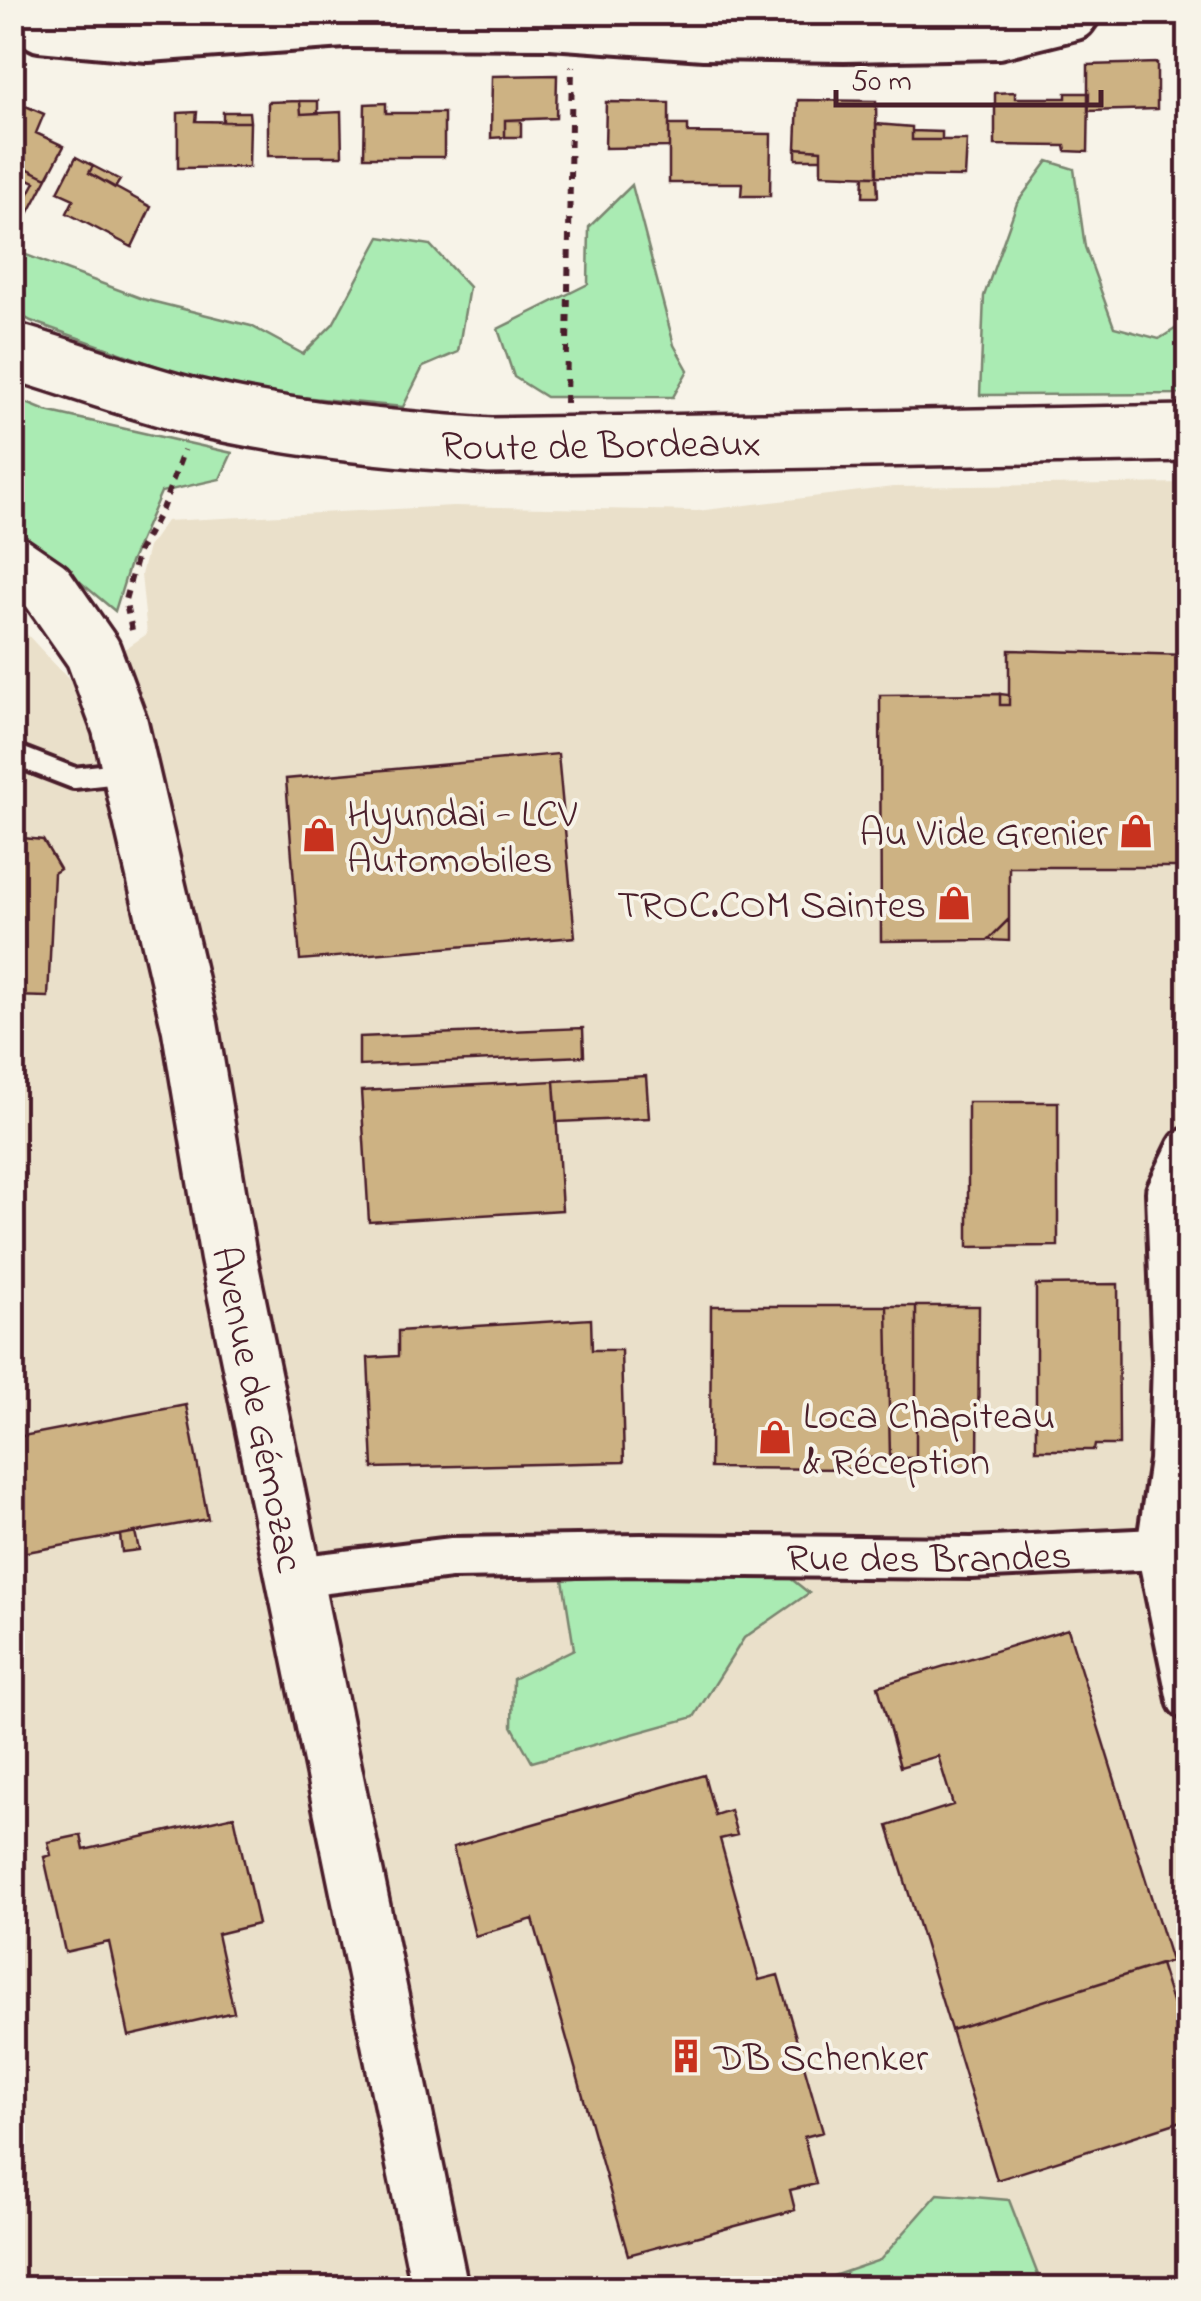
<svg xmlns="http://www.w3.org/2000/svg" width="1201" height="2301" font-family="'Indie Flower',sans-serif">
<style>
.built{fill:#eae0ca}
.green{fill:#aaebb3;stroke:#7a856f;stroke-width:2.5}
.building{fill:#cdb283;stroke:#4a1f2b;stroke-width:2.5}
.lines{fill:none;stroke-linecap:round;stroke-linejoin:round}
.service-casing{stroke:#4a1f2b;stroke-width:28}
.minor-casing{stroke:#4a1f2b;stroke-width:48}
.secondary-casing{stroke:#4a1f2b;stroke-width:62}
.primary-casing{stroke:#4a1f2b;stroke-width:62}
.path{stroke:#4a1f2b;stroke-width:6;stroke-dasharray:8 8;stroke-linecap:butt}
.service{stroke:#f7f3e8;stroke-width:20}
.minor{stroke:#f7f3e8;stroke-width:40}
.secondary{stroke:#f7f3e8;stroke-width:55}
.primary{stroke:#f7f3e8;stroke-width:55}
.labels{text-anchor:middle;stroke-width:8;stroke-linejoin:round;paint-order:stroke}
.street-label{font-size:40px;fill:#4a1f2b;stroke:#f7f3e8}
.poi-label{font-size:40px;fill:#4a1f2b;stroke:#f7f3e8;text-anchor:start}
</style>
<rect width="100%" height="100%" fill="#f7f3e8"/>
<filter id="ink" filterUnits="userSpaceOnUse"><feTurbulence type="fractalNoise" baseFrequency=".01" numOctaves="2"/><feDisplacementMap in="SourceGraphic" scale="20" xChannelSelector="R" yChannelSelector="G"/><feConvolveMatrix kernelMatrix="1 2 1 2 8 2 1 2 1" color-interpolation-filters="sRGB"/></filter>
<g filter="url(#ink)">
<!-- built -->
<path class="built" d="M1188 483V2288H13L12 618 73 684 147 634 141 575 148 547 166 521 453 506 697 511 893 487Z"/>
<!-- green -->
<path class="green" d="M1048 161 1074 169 1085 247 1114 327 1159 339 1188 321V394L980 395 984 296 1017 203Z
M632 185 674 345 688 370 673 397H546L514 377 498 329 588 284 589 227Z
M380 237 430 245 469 287 458 352 423 367 403 407 221 389 31 321 13 311V250L143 299 251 326 303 354 333 324Z
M12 397 46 411 232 453 220 479 161 492 130 563 115 611 13 526Z
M770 1562 809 1593 744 1638 694 1717 532 1762 512 1726 513 1679 574 1649 563 1580Z
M938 2194 1009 2200 1043 2288H798L880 2260Z"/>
<!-- building -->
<path class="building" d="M1157 63V109L1088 111V65Z
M557 75 556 118 505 120V137L491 138 492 76Z
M1015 92V98H1066V93H1089L1088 152 1066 151 1065 146 995 145V93Z
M12 100 44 114 36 133 64 146 47 178 12 161Z
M798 100 876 101 877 176 821 174V150L796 148Z
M300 101H318V113L301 114Z
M300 101 301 114 341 112 342 156H268V102Z
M606 102 669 103V147L605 148Z
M386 103V113H444V157H364L365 104Z
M197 112 196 121 250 122 249 167 178 168V113Z
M223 112H249L250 122H223Z
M505 120H521V137H505Z
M876 124 912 127V140H967L965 177 877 176Z
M669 125H688V133L771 134 770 196H741L742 183H669Z
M912 131 942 132V140H912Z
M796 148 821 150V159H796Z
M76 157 93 166 89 173 151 207 132 247 67 213 74 199 58 192Z
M12 161 47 178 29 212 21 208 35 182 12 171Z
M93 166 120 180 115 188 89 173Z
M864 176H877L878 197H863Z
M1009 650 1188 655V867H1009V919L988 940 881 941 880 695 1000 694V705H1009Z
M1000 694 1009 695V705H1000Z
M558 754 575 937 300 960 286 779Z
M12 837 43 840 60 869 54 873 48 997 12 996Z
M1009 919V941L988 940Z
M583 1028 584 1056 359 1066V1037Z
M646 1076 649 1118 557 1122 554 1081Z
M554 1081 562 1210 369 1222 361 1091Z
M968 1102H1058V1246L968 1247Z
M1118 1284 1119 1445H1095L1094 1450H1036V1285Z
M711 1306H887L890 1458H856L855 1469 710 1468Z
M887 1306H916V1458H890Z
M916 1306H979L978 1468 916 1469Z
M591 1319 592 1350H621L624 1462 373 1468 368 1358 398 1356V1331Z
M186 1405 208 1519 16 1554 12 1534V1438Z
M135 1532 139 1550 122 1552 120 1535Z
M1068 1629 1171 1961 951 2030 888 1826 953 1805 938 1756 900 1767 878 1686Z
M704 1775 715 1815 730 1810 737 1835 720 1839 759 1980 778 1975 823 2132 804 2137 816 2184 790 2190 795 2210 628 2255 533 1919 475 1936 453 1847Z
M234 1816 258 1924 217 1934 234 2012 129 2036 109 1942 65 1952 44 1857 51 1855 48 1842 81 1835 84 1850Z
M1160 1964 1188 2053V2119L997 2180 951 2030Z"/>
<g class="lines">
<!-- service casing -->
<g class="service-casing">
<path id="service" d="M12 754 74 778 128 772"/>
</g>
<!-- minor casing -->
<g class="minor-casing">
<g id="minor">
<path d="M12 13 40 31 148 41 344 27 348 12"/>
<path d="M344 27 551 28 704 39 844 41 998 38 1075 19 1080 12"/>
<path d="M1188 1149 1167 1192 1173 1362 1170 1461 1157 1549 1188 1699"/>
<path id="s1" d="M295 1577 451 1558 641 1555 972 1558 1157 1549"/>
</g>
</g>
<!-- secondary casing -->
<g class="secondary-casing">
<g id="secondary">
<path id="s2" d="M12 563 47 587 93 653 120 726 190 1027 228 1255 440 2288"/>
</g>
</g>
<!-- primary casing -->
<g class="primary-casing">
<g id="primary">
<path id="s3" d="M12 351C74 369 133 392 195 407 291 430 392 439 490 446L1188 433"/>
</g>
</g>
<!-- path -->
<path class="path" d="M566 403 572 66
M132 630 125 600 138 552 162 509 184 450"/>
<!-- service -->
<use href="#service" class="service"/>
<!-- minor -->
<use href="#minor" class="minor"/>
<!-- secondary -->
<use href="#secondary" class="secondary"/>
<!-- primary -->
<use href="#primary" class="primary"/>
</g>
</g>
<!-- icons -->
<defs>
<g id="shop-bare" transform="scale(2.7)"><path d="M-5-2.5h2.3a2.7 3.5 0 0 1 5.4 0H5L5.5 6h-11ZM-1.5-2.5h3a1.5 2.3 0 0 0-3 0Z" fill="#c8321e" stroke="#f7f3e8" stroke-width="2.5" paint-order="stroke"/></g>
<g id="building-bare" transform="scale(2.7)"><path d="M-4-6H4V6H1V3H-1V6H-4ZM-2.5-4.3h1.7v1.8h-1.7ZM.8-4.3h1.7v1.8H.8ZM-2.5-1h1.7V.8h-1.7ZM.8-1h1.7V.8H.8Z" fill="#c8321e" stroke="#f7f3e8" stroke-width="2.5" paint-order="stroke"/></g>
</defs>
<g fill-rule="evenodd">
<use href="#shop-bare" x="1136" y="831"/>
<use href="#shop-bare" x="319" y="835"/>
<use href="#shop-bare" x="954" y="903"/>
<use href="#shop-bare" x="775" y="1437"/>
<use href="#building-bare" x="686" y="2056"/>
</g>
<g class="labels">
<!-- street labels -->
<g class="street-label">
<text dy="14" stroke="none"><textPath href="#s3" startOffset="600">Route de Bordeaux</textPath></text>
<text dy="14" stroke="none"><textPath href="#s2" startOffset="898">Avenue de Gémozac</textPath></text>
<text dy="14" stroke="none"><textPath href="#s1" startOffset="635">Rue des Brandes</textPath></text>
</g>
<!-- poi labels -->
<g class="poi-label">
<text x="347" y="826">Hyundai - LCV<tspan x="347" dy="46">Automobiles</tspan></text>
<text x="1108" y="845" text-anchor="end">Au Vide Grenier</text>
<text x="926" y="917" text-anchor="end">TROC.COM Saintes</text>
<text x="803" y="1428">Loca Chapiteau<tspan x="803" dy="46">&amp; Réception</tspan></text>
<text x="714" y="2070">DB Schenker</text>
</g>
</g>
<!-- margin -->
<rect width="1201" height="2301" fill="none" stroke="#f7f3e8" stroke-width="50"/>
<rect x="25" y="25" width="1151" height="2251" fill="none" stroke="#4a1f2b" stroke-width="4" filter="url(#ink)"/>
<!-- scale -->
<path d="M836 90v15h265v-15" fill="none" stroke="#4a1f2b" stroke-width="5"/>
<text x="851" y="90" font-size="30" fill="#4a1f2b" stroke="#f7f3e8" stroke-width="8" paint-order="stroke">50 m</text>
</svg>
